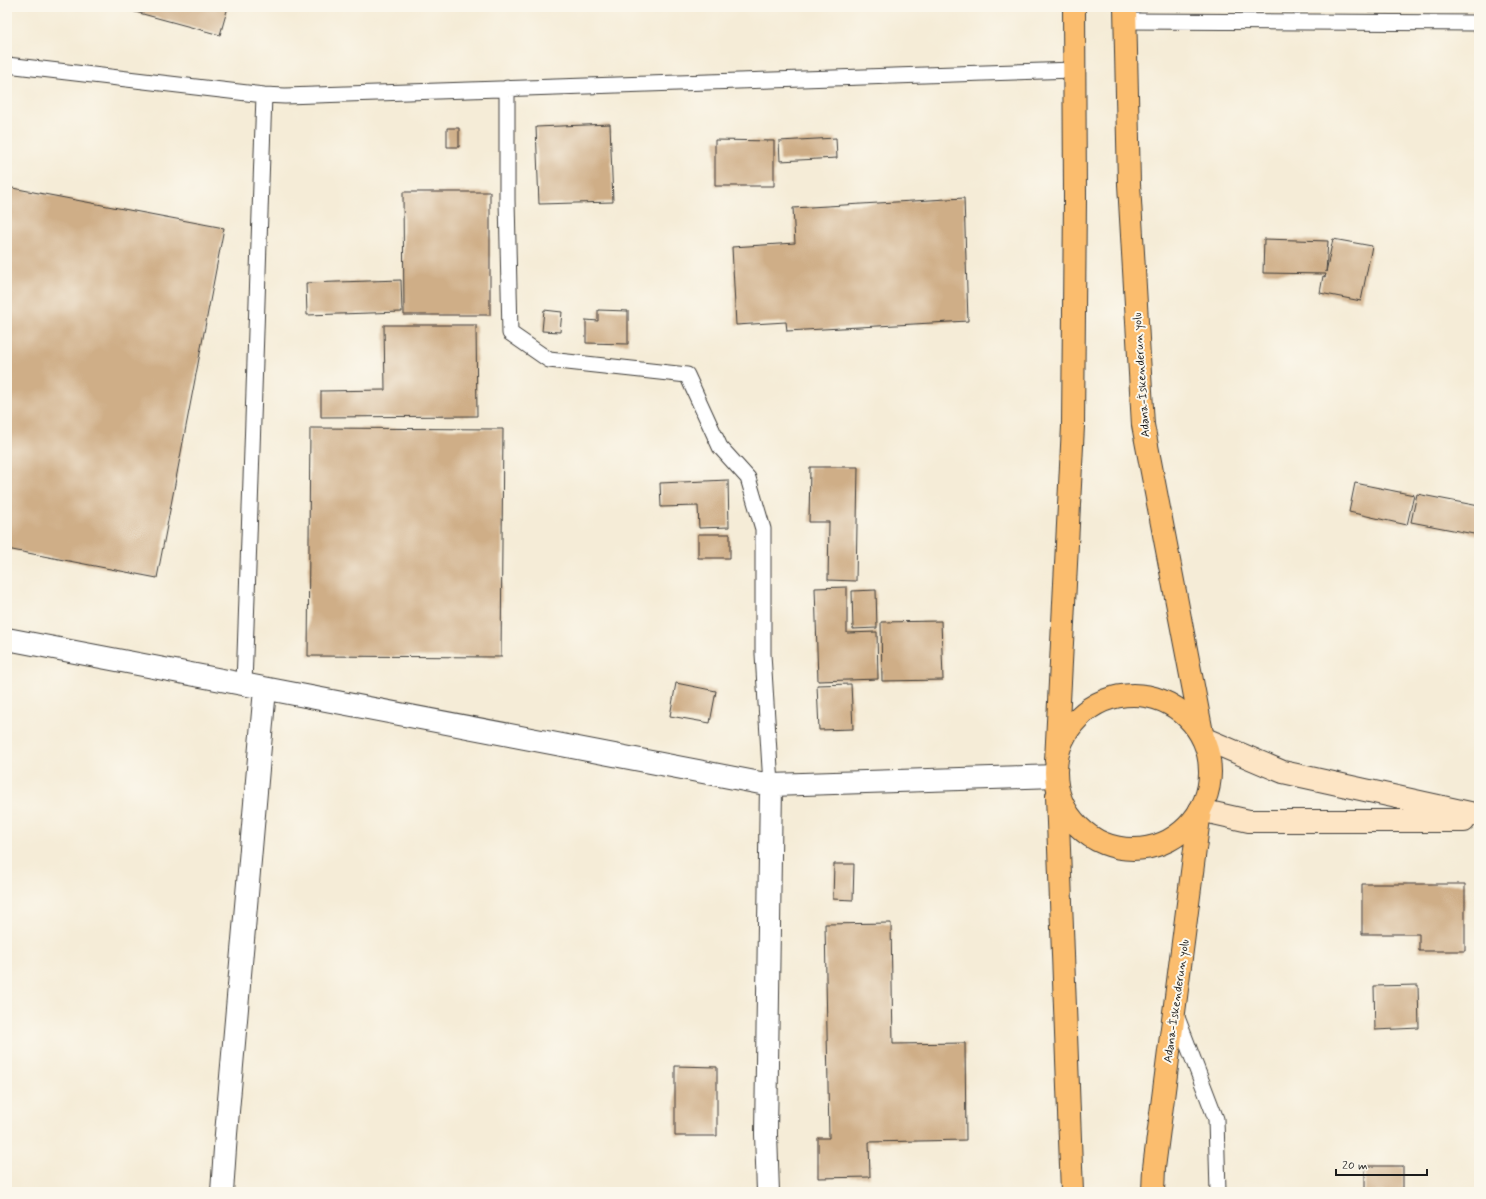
<svg xmlns="http://www.w3.org/2000/svg" width="1486" height="1199" font-family="Mynerve,sans-serif">
<style>
.building{fill:#cfae87}
.lines{fill:none;stroke-linecap:round;stroke-linejoin:round}
.lane-casing{stroke:#3d3b38;stroke-width:17}
.street-casing{stroke:#3d3b38;stroke-width:24}
.secondary-casing{stroke:#3d3b38;stroke-width:24}
.highway-casing{stroke:#3d3b38;stroke-width:24}
.lane{stroke:#fff;stroke-width:15}
.street{stroke:#fff;stroke-width:22}
.secondary{stroke:#fde5c5;stroke-width:22}
.highway{stroke:#fbbd6e;stroke-width:22}
.labels{text-anchor:middle;stroke-width:4;stroke-linejoin:round;paint-order:stroke}
.street-label{font-size:12px;fill:#1c1c1c;stroke:#fbf7ec}
</style>
<rect width="100%" height="100%" fill="#fbf7ec"/>
<filter id="ink" filterUnits="userSpaceOnUse"><feTurbulence type="fractalNoise" baseFrequency=".025" numOctaves="2"/><feDisplacementMap in="SourceGraphic" scale="8" xChannelSelector="R" yChannelSelector="G"/><feConvolveMatrix kernelMatrix="1 2 1 2 8 2 1 2 1" color-interpolation-filters="sRGB"/></filter>
<filter id="wash" filterUnits="userSpaceOnUse"><feTurbulence type="fractalNoise" baseFrequency=".012" numOctaves="4" result="noise"/><feDisplacementMap in="SourceGraphic" scale="16" xChannelSelector="R" yChannelSelector="G"/><feGaussianBlur stdDeviation="0.9" result="paint"/><feColorMatrix in="noise" values="0 0 0 0 0 0 0 0 0 0 0 0 0 0 0 0 0 1.4 0 .05"/><feComposite in="paint" operator="in"/></filter>
<g filter="url(#wash)">
<rect width="100%" height="100%" fill="#f5ecd7"/>
<g id="blocks">
<!-- building -->
<path class="building" d="M117 7H228L220 35Z
M610 124 613 202 539 204 536 127Z
M447 128H459V147H447Z
M836 138 837 158 780 161 779 141Z
M715 140 774 141V186H715Z
M7 187 224 228 157 578 7 549Z
M403 192H490V315H404Z
M964 198 968 321 787 331 786 322 736 325 732 247 795 243 793 208Z
M1264 239 1328 241 1326 272 1333 239 1372 246 1361 301 1320 293 1323 276 1325 277 1326 274 1263 273Z
M401 280 402 312 307 315 306 283Z
M544 310 562 312 560 332 542 331Z
M598 310 628 311V344L586 343V320L598 321Z
M384 325H476L477 416 321 417V391L385 390Z
M310 428 503 429 501 657 308 656Z
M810 467H858L856 581 828 580 829 522H809Z
M728 480 729 527 699 528 698 506 661 507 660 483Z
M1355 483 1414 495 1407 525 1349 512Z
M1417 494 1479 506V535L1411 522Z
M698 534H730V558H698Z
M847 587V633L877 632 878 679 818 681 815 588Z
M876 590 877 628 853 629 852 591Z
M941 621 943 680 882 681 881 622Z
M676 683 716 691 710 723 670 716Z
M851 684 853 729 819 730 817 685Z
M834 864H854L853 900 833 899Z
M1362 884H1465V951H1419V934H1362Z
M891 923 893 1044 965 1043 966 1140 869 1142 870 1177 818 1178V1138H829L825 924Z
M1418 985 1419 1028 1375 1030 1374 986Z
M675 1066 717 1067V1136H675Z
M1365 1166H1403V1192H1365Z"/>
</g>
</g>
<g filter="url(#ink)">
<use href="#blocks" fill-opacity="0" stroke="#3d3b38" stroke-width="1"/>
<g class="lines">
<!-- lane casing -->
<g class="lane-casing">
<path id="lane" d="M1125 21 1479 23
M7 65 264 95 285 96 1075 70
M507 88V200L510 333 549 360 687 375 720 447 748 478 763 529V654L771 785
M244 685 264 95
M1175 1012 1216 1119 1218 1192"/>
</g>
<!-- street casing -->
<g class="street-casing">
<path id="street" d="M7 639 771 785 1056 776
M222 1192 226 1134 265 689
M768 1192 766 1134 771 785"/>
</g>
<!-- secondary casing -->
<g class="secondary-casing">
<path id="secondary" d="M1203 738 1283 772 1479 815
M1200 810 1249 821H1464"/>
</g>
<!-- highway casing -->
<g class="highway-casing">
<path id="highway" d="M1125 7 1129 184 1143 425 1203 738
M1056 772a77 77 0 1 1 154 0a77 77 0 1 1-154 0Z
M1056 761 1073 426 1075 198 1074 7
M1057 796 1072 1192
M1153 1192 1154 1168 1200 810"/>
</g>
<!-- lane -->
<use href="#lane" class="lane"/>
<!-- street -->
<use href="#street" class="street"/>
<!-- secondary -->
<use href="#secondary" class="secondary"/>
<!-- highway -->
<use href="#highway" class="highway"/>
</g>
</g>
<g class="labels">
<!-- street labels -->
<g class="street-label">
<text transform="translate(1141 375) rotate(-94)" y="4">Adana-İskenderun yolu</text>
<text transform="translate(1176 1001) rotate(-82)" y="4">Adana-İskenderun yolu</text>
</g>
</g>
<!-- margin -->
<rect width="1486" height="1199" fill="none" stroke="#fbf7ec" stroke-width="24"/>
<!-- scale -->
<path d="M1336 1169v6h91v-6" fill="none" stroke="#1c1c1c" stroke-width="2"/>
<text x="1342" y="1169" font-size="12" fill="#1c1c1c" stroke="#fbf7ec" stroke-width="3" paint-order="stroke">20 m</text>
</svg>
